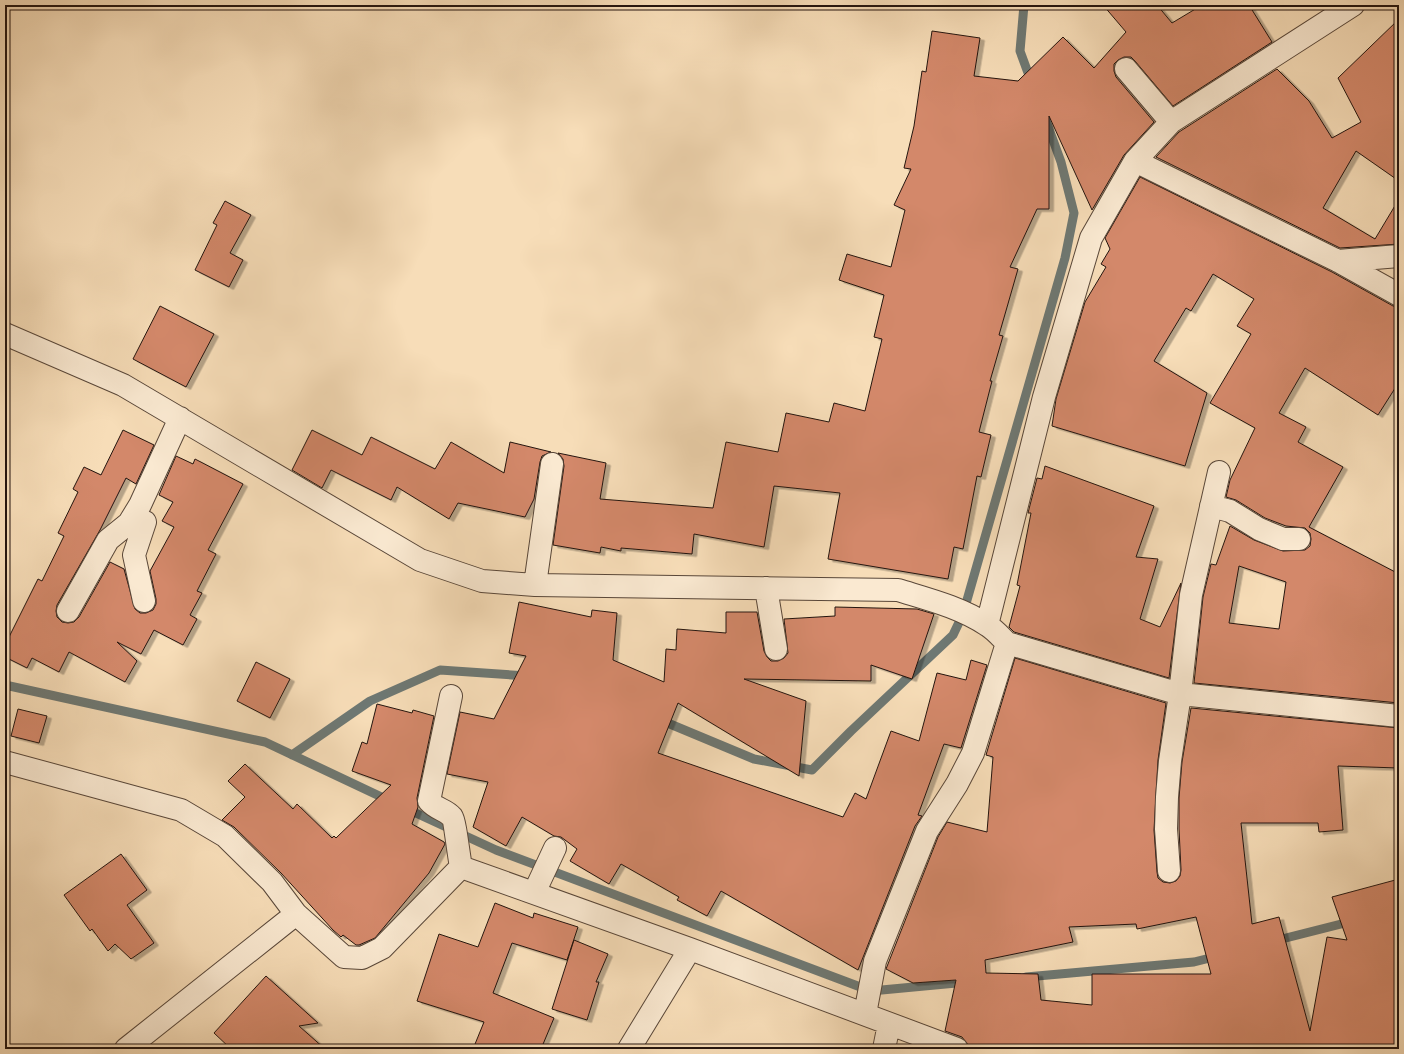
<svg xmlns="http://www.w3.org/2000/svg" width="1404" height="1054" font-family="'Gentium Book Plus',serif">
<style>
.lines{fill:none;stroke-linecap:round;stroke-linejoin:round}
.stream{stroke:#6e7873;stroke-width:9}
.building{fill:#d3886a;stroke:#24150f;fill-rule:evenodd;filter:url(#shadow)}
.minor-casing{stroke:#594739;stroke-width:24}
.minor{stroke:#fae9d1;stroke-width:22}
</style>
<defs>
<filter id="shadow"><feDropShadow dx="4.5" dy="2.5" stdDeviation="0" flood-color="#0004"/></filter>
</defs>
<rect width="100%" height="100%" fill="#f7ddb8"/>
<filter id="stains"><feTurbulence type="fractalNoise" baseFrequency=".005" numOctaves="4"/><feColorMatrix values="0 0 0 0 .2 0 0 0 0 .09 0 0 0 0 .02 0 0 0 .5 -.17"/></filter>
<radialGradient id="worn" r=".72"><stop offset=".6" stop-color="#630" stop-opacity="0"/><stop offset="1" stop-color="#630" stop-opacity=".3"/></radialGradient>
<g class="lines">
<!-- stream -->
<path class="stream" d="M1024 5 1020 51 1031 81
M5 685 265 742 390 801
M658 719 754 759 812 770 851 731 953 635 963 614 1065 258 1074 213 1061 162 1045 118
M292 755 370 701 440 670 527 676
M405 808 496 850 871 991 967 982
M1274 941 1353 921
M1026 977 1194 962 1218 956"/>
</g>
<!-- building -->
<path class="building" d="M1103 5H1157L1172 23 1202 5H1249L1272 42 1173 106 1135 61 1131 57H1124L1118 60 1114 64V71L1116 77 1154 122 1124 155 1092 210 1049 116V209H1037L1010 267 1018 269 999 335 1003 336 990 381H992L979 432 991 435 981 477 977 476 963 549 954 547 948 579 828 559 840 493 774 486 764 547 694 534 692 554 621 548V551L601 547 600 553 553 545 564 466 563 459 558 453 606 463 600 499 713 508 726 442 778 452 786 413 829 422 834 403 865 411 882 339 874 337 884 295 839 280 847 254 891 267 905 210 894 205 911 169 904 168 914 126 922 71 926 72 932 31 980 38 974 76 1018 81 1063 37 1094 68 1126 32Z
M1399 19V181L1356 151 1323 208 1375 239 1399 199V244L1340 248 1156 157 1179 132 1277 69 1309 101 1332 138 1361 122 1338 78Z
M1140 177 1332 272 1393 306 1399 307V382L1378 415 1305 368 1279 413 1306 427 1298 442 1343 467 1309 527 1399 574V703L1194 683 1203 597 1211 564 1216 565 1230 526 1254 540 1283 551 1305 550 1310 546 1311 539 1310 533 1305 528 1286 526 1265 518 1236 500 1226 497 1230 480 1255 428 1210 403 1251 334 1237 326 1254 299 1213 274 1191 311 1186 308 1154 361 1207 393 1185 466 1052 426 1056 399 1085 302 1106 267 1101 264 1110 249 1105 238ZM1239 566 1286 582 1279 629 1229 623Z
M225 201 251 215 230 253 243 260 229 287 195 270 217 225 213 223Z
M160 306 214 334 186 387 133 359Z
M123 430 154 445 136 484 126 478 100 530 57 605 56 611 57 617 62 622 68 623 74 622 79 617 110 562 124 569 135 609 140 613H146L153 610 156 604V599L150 571 174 527 162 521 173 502 159 495 176 456 193 464 195 459 243 484 208 550 216 554 197 591 202 593 190 615 197 619 183 645 154 630 141 654 117 642 137 661 125 682 69 652 59 672 32 658 27 668 5 657V645L38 579 42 581 64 536 58 533 78 492 73 489 84 467 101 475Z
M312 430 362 455 371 437 435 469 451 442 504 473 510 442 551 452 542 456 540 462 534 499 525 517 458 503 449 519 397 487 391 500 331 470 322 488 292 470Z
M1045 466 1154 506 1136 557 1158 559 1140 619 1160 627 1181 583 1169 678 1014 632 1009 627 1020 586 1017 585 1031 513H1028L1037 478 1042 479Z
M519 602 591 617 592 610 617 613 613 660 664 682 666 649 676 650 677 629 726 633V612H757L764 651 767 657 771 661H778L784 658 788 653 784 619 835 616V607L917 609 934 614 912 679 871 665V681L744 679 806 701 799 776 678 703 658 753 843 817 855 793 866 799 891 731 919 741 937 673 966 680 971 660 987 665 961 748 944 744 918 815 922 816 915 826 858 970 721 891 707 916 677 900 679 897 621 864 609 884 570 861 577 849 561 837 554 836 522 817 506 846 473 827 488 782 447 774 460 712 494 719 526 656 509 653Z
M1015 658 1166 703 1158 760 1154 830 1157 872 1158 878 1163 882 1170 883 1176 881 1180 876 1181 870 1179 829V798L1182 762 1191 708 1399 728V768L1338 766 1343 830 1319 832 1318 823H1241L1252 924 1279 917 1310 1031 1327 937 1347 940 1332 897 1399 879V1049H988L968 1045 962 1037 945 1031 956 980 913 983 886 969 938 837 947 822 987 832 993 757 986 755ZM1196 917 1211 974H1092V1005L1041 1000 1038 974 986 973 985 960 1073 942 1069 927 1136 924 1137 929Z
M256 662 290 679 270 718 237 701Z
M377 704 412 713 413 710 434 716 417 798 418 807 412 824 444 842 445 844 429 873 380 932 375 938 359 945H356L343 935 341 937 333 930 281 873 234 827 222 820 245 797 228 781 245 764 293 809 297 804 332 838 334 836 336 838 391 785 352 771 362 742 367 744Z
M18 709 47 716 39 743 11 736Z
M121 854 147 890 127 905 154 943 131 959 115 944 108 951 92 929 90 931 64 895Z
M495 903 533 918 534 913 578 927 567 960 512 943 493 993 554 1018 541 1049H473L484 1022 417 1001 439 934 478 947Z
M574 940 608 954 596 982H599L587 1020 552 1009Z
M266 976 318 1023 299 1026 325 1049H231L214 1033Z"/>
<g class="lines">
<!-- minor casing -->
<g class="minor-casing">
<path id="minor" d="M1126 69 1171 122
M1135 161 1338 261 1399 295
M1338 261 1399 256
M5 334 123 385 420 560 482 581 535 585 898 590C927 599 960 607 987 625 994 629 1001 637 1007 643L1180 694 1399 716
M1211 506 1230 511 1259 529 1283 539H1299
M535 585 552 464
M766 588 776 649
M144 601 134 555 145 522
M68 611 108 540 129 523 140 505 180 418
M987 625 1044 397 1091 238 1135 161 1171 122 1353 5
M451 696 429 801C437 810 445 809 452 817 455 821 459 858 461 867
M5 762 181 810 225 836 272 882 296 914 344 957 362 958 382 948 461 867
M461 867 690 949 957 1049
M1169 871 1166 829 1167 797 1170 761 1180 694 1191 595 1219 472
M534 893 555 848
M865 1014 875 961 927 831 957 784 973 753 1007 643
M126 1049 296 914
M629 1049 690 949
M884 1049 889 1024"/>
</g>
<!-- minor -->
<use href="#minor" class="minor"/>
</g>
<!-- margin -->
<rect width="1404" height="1054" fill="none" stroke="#f7ddb8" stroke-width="20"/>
<rect x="6" y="6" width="1392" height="1042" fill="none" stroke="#24150f" stroke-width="2"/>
<rect x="10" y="10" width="1384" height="1034" fill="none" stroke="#24150f"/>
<rect width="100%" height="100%" filter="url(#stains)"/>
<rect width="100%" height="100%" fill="url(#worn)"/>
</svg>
